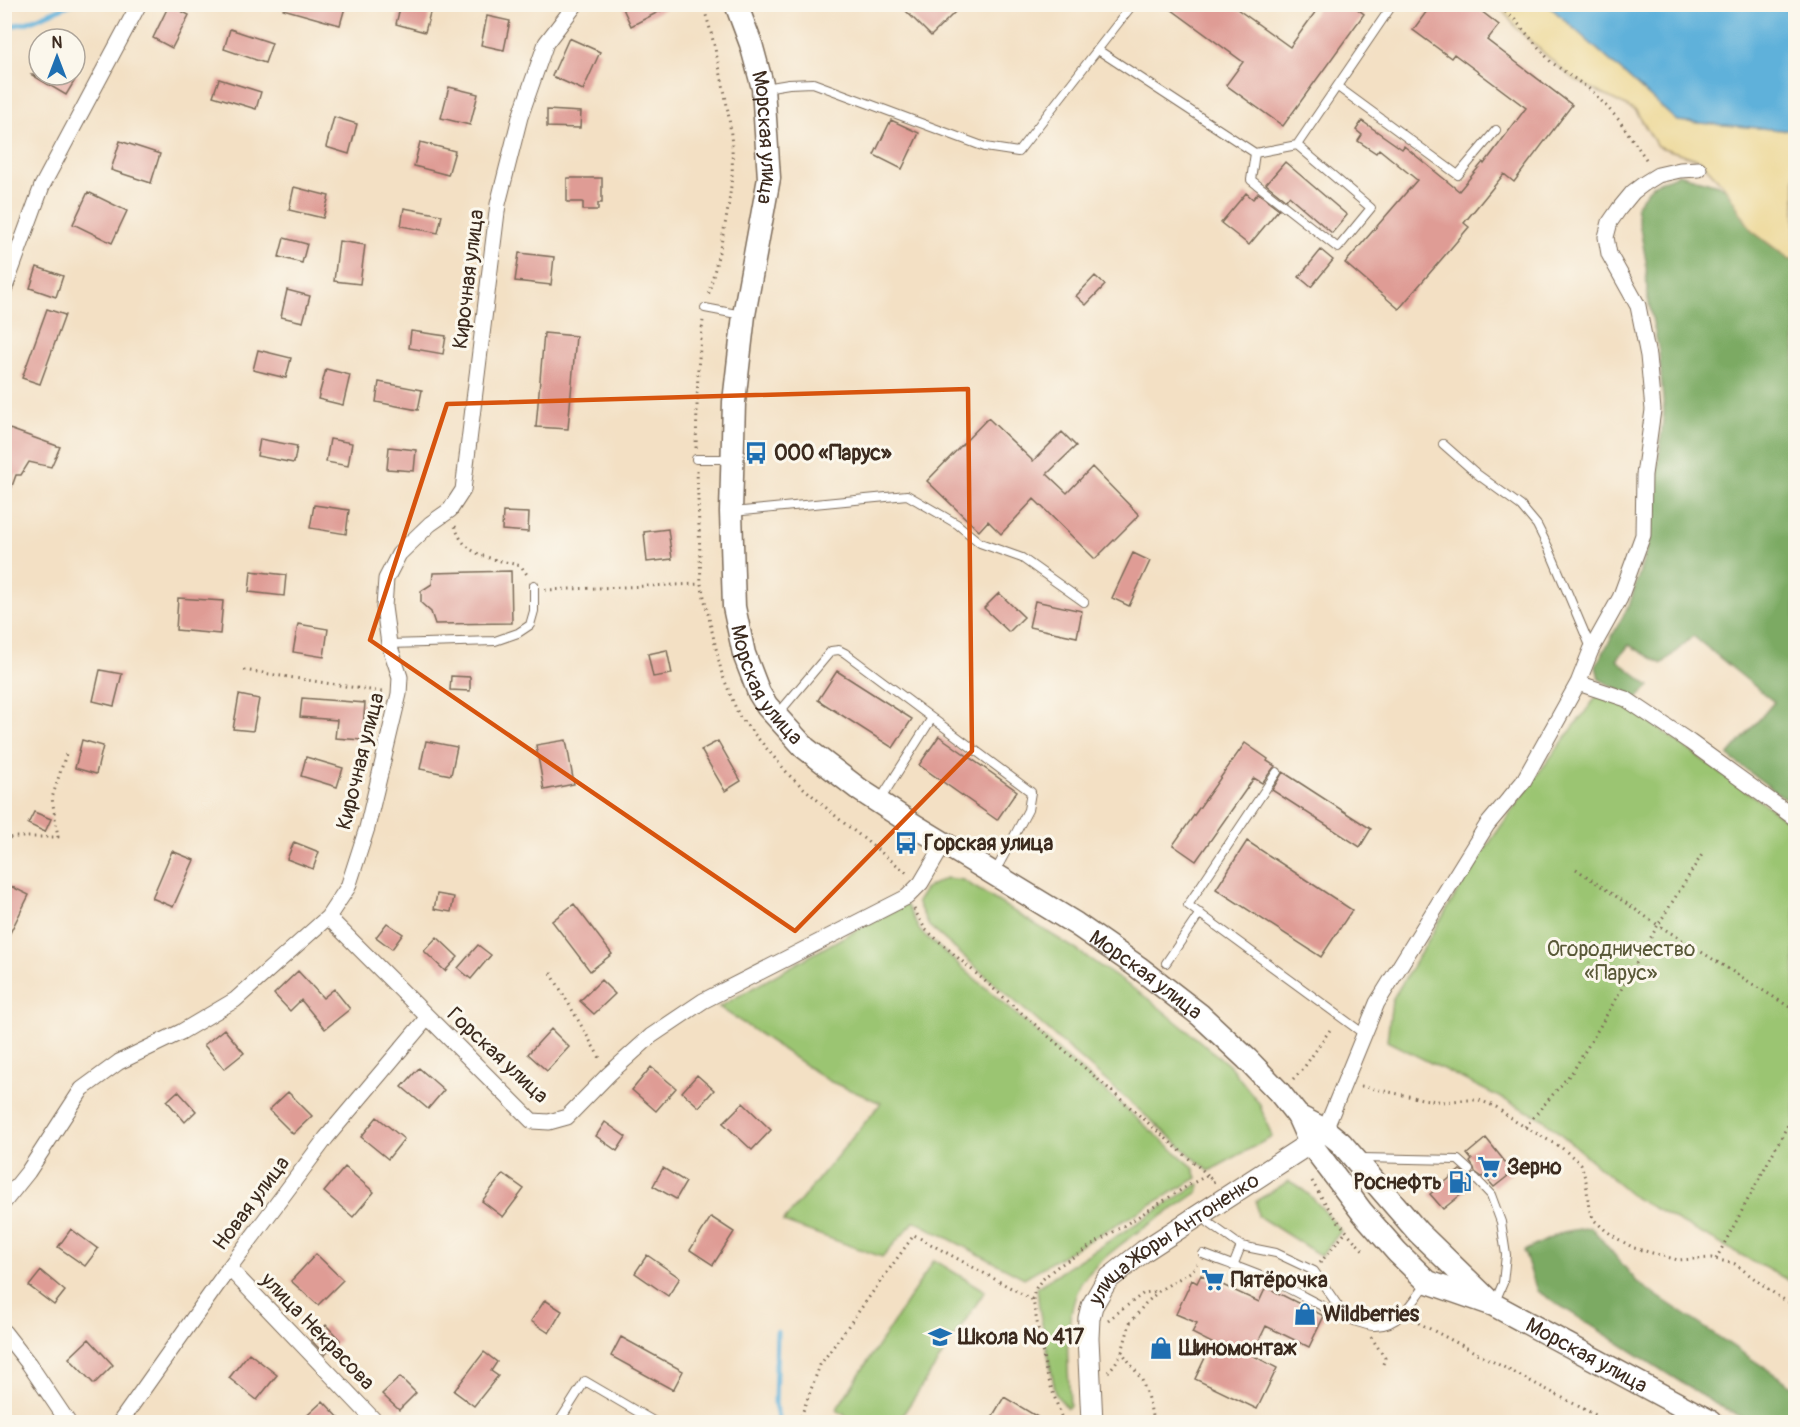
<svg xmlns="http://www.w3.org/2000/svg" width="1800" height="1427" font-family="Pangolin,sans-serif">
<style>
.green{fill:#9bc572;stroke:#6b7848;stroke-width:1.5}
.forest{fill:#7caa64;stroke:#5c6a41;stroke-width:1.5}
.sand{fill:#eeda9e;stroke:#94825e;stroke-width:1.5}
.water{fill:#5fb1da;stroke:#4d6e7c;stroke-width:1.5}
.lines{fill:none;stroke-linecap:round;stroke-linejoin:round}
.stream{stroke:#5fb1da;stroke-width:5}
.building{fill:#df9c95}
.lane-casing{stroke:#7b6a58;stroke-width:10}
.street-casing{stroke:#7b6a58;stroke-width:17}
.secondary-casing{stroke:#7b6a58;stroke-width:23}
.primary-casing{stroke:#7b6a58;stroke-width:25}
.path{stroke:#7b6a58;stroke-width:3;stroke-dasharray:1.5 4.5;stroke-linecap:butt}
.lane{stroke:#fff;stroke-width:8}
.street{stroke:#fff;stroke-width:15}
.secondary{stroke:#fff;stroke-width:21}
.primary{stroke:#fff;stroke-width:22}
.marked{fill:none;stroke:#d7540e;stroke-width:4.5;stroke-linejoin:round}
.labels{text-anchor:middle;stroke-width:6;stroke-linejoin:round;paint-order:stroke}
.street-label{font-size:21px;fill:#3b2a1e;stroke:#fbf7ec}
.poi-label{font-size:21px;font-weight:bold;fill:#3b2a1e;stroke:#fbf7ec;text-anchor:start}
.park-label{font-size:21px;fill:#585837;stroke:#fbf7ec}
</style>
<rect width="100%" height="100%" fill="#fbf7ec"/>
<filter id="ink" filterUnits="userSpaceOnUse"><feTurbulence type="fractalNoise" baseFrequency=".0167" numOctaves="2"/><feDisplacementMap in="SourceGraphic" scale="12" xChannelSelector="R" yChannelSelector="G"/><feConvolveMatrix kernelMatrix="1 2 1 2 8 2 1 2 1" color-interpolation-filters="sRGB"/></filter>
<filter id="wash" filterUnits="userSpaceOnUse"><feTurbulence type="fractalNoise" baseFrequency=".008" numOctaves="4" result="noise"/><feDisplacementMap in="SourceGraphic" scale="24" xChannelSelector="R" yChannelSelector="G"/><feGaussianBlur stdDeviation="1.35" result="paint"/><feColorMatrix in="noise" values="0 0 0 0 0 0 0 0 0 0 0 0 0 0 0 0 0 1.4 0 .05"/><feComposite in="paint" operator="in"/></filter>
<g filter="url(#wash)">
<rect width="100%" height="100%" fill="#f3e0c4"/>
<!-- green -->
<path class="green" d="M1598 695 1623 703 1795 826V1284L1635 1198 1543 1119 1387 1041 1392 1000 1472 868 1531 783Z
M946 878 963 880 1072 947 1150 1000 1230 1066 1259 1103 1272 1137 1209 1171 929 926 917 902 926 888Z
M906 904 920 931 1193 1167 1197 1178 1024 1278 915 1221 882 1257 783 1222 881 1103 829 1081 719 1007 840 939Z
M1289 1181C1311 1192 1325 1212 1341 1231L1321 1256 1258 1216 1256 1201Z
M1198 1184 1200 1185 1198 1192C1163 1217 1106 1248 1081 1283 1077 1290 1074 1301 1072 1309 1064 1339 1069 1375 1070 1406L1067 1408 1056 1395 1039 1308 1037 1287Z
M934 1260 985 1291 898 1422H856L836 1410Z"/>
<!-- forest -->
<path class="forest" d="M1678 174 1725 187 1752 231 1790 260 1795 257V806L1728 756 1774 702 1693 636 1662 664 1629 645 1617 660 1650 686 1636 699 1599 679 1596 666 1630 603 1650 539 1664 411 1659 351 1647 294 1646 261 1636 206 1652 185Z
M1591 1227 1638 1283 1795 1388V1422H1751L1712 1402 1537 1291 1524 1251 1563 1232Z"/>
<!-- sand -->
<path class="sand" d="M1499 5H1548L1677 121 1795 131V257L1791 260 1752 231 1725 187 1700 160 1657 146 1636 111 1573 79 1517 29Z"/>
<!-- water -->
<path class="water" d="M1548 5H1795V131L1677 121Z"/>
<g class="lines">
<!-- stream -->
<path class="stream" d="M4 27 26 23 71 4
M777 1332 775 1404 779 1422"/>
</g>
<g id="blocks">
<!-- building -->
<path class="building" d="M283 4H346L340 25 283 9Z
M401 4H413L431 9 425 32 396 24Z
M621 4H674L631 26Z
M899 4H963L931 36Z
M1164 4H1230L1290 47 1321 4H1351L1364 14 1283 126 1226 85 1243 62Z
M1432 4H1472L1499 25 1487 40 1572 105 1514 182 1504 174 1464 223 1469 227 1399 309 1345 263 1417 180 1379 149 1376 153 1358 141 1362 135 1356 130 1362 121 1402 149 1404 146 1459 191 1483 162 1484 164 1526 108 1454 54 1451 58 1413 30Z
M169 5 189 15 172 48 153 38Z
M487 16 510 21 504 50 481 45Z
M230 29 272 43 265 63 224 49Z
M569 38 600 52 583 90 552 76Z
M32 75H78L66 95Z
M219 79 261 92 256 109 213 96Z
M449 87 478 94 470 125 441 118Z
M547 110 581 112 580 128 547 127Z
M334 117 357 124 349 154 326 147Z
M891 120 919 133 902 169 874 155Z
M120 141 160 154 151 183 111 170Z
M420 142 455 151 448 175 414 166Z
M1285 162 1347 215 1332 233 1289 196 1286 200 1266 184Z
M567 178H602V203H598V210H583V202H567Z
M294 187 329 196 323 218 289 210Z
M88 192 127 211 112 243 73 224Z
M1246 193 1253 199 1258 193 1279 209 1249 245 1221 223Z
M404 208 442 215 438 233 401 226Z
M284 238 307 244 302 263 279 257Z
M339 241 365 245 360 284 334 281Z
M1321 250 1333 260 1311 287 1299 277Z
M519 253 554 257 551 285 515 281Z
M37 267 63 276 56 297 30 288Z
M1095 276 1105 285 1086 305 1076 296Z
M287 290 310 296 303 322 281 317Z
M47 309 65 315 40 384 22 378Z
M411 331 446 336 443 354 409 348Z
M544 333 576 336 568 429 536 427Z
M258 350 291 358 286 378 253 370Z
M326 369 350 375 343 405 318 399Z
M379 382 422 390 418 410 376 402Z
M988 418 1033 461 1062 432 1076 446 1047 474 1067 493 1092 467 1139 515 1095 559 1034 499 1001 534 988 521 979 531 927 481Z
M4 427 60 447 51 467 29 462 21 475H16L6 503H4Z
M260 439 297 446 294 463 257 456Z
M330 439 352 443 348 466 326 462Z
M389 447 416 450 414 471 387 469Z
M314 505 349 510 346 534 310 528Z
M503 512 529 513 528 532 502 530Z
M668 529 672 559 647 562 644 532Z
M1133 553 1150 561 1129 606 1112 598Z
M251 571 286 575 284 596 249 592Z
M511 571 512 623 435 624 431 612 421 603V591L432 584 433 573Z
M999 593 1024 617 1009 632 984 608Z
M178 598 223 601 220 634 176 630Z
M1035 601 1082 611 1077 637 1029 627Z
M298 624 328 629 324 657 293 652Z
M667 650 672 674 653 677 648 654Z
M100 670 122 674 114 706 93 701Z
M837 671 912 719 893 748 818 700Z
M451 676 470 677V691L450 690Z
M239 695 259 699 253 731 233 729Z
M302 698 365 703 362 740 335 738 337 720 300 717Z
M939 736 1017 791 997 820 919 765Z
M82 740 103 746 96 774 75 768Z
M566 740 574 784 544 790 536 745Z
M426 741 457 747 451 775 420 769Z
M718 741 741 781 725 791 701 750Z
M1245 743 1268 759 1267 761 1275 766 1262 783 1254 778 1196 861 1173 845Z
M306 757 343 768 337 787 301 776Z
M1283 772 1371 829 1360 847 1272 790Z
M34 812 51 819 45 832 28 824Z
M1247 841 1352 910 1321 957 1216 889Z
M294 842 319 852 313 869 287 859Z
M172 851 194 860 173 907 152 898Z
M4 883 29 895 4 945Z
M437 894 454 897 451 912 434 909Z
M574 904 612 954 590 971 552 921Z
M387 923 403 934 392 949 376 937Z
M437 937 458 957 445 971 424 951Z
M478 945 491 955 471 979 458 968Z
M298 971 323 998 334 989 350 1009 325 1029 301 1000 290 1011 274 994Z
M601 980 615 994 594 1014 580 1001Z
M224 1029 244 1053 224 1069 204 1045Z
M551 1029 569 1047 547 1071 528 1054Z
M651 1067 676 1088 656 1111 632 1090Z
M419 1068 444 1090 428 1109 402 1087Z
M697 1075 714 1090 699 1107 682 1092Z
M178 1091 196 1111 185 1122 167 1101Z
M288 1092 312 1116 293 1134 269 1110Z
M743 1103 771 1130 752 1150 723 1123Z
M377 1117 404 1139 388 1159 361 1137Z
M605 1122 626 1137 617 1151 596 1136Z
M1486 1138 1513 1172 1494 1187 1484 1176 1482 1177 1475 1172 1474 1168 1470 1162 1472 1160 1467 1154Z
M345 1167 374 1192 353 1217 324 1192Z
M663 1168 686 1182 676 1199 653 1186Z
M1460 1170 1469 1176V1180L1473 1185 1443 1209 1430 1194Z
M503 1174 524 1189 503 1217 482 1201Z
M711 1217 734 1232 713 1265 690 1250Z
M71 1229 98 1249 85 1266 58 1247Z
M316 1254 343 1280 318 1305 291 1281Z
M647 1255 680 1278 668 1296 635 1273Z
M41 1271 65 1291 54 1305 29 1286Z
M1201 1275 1259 1302 1266 1287 1324 1316 1309 1347 1266 1326 1252 1355 1277 1368 1257 1409 1195 1379 1212 1343 1192 1333 1197 1323 1176 1314 1192 1280 1197 1283Z
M545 1300 562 1311 549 1333 531 1321Z
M326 1325 340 1340 325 1355 311 1340Z
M621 1337 683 1371 673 1390 611 1356Z
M89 1339 113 1365 94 1384 69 1358Z
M484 1352 497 1362 491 1371 498 1376 474 1406 454 1391Z
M249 1353 277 1375 257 1400 229 1378Z
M400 1377 416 1393 399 1410 382 1394Z
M1004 1397 1046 1422H989Z
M323 1401 343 1422H300Z"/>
</g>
</g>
<g filter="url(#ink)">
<use href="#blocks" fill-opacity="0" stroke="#7b6a58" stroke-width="1.5"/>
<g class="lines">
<!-- lane casing -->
<g class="lane-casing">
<path id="lane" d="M1098 50 1255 153 1297 145 1393 4
M1338 87 1458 175 1496 130
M765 88 789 84 813 83 985 147 1018 152 1133 4
M1255 153 1251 180 1338 248 1371 208 1297 145
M705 308 742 315
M1443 444 1477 474 1521 506 1537 525 1549 549 1591 648
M696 459H731
M733 512 907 495 957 524 980 543 1022 558 1084 602
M389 644 495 641 518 633 530 625 534 611V585
M777 715 831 651 839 650 845 653 1031 792 1028 810 995 872
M1277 772 1188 905 1364 1034
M880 800 932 718
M1166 963 1200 913
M1361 1158 1458 1160 1469 1170
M1475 1178 1491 1195 1501 1222 1506 1255 1503 1283 1494 1304
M1202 1214 1209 1223 1241 1246 1276 1253 1314 1271 1345 1316
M1203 1254C1228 1264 1254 1272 1277 1283 1300 1293 1353 1326 1375 1326 1400 1326 1414 1301 1427 1283
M1233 1266 1241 1246
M559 1422 585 1381 655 1422"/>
</g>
<!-- street casing -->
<g class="street-casing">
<path id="street" d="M4 290 42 186 139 4
M1578 683 1626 699 1690 742 1796 819
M328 917 532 1121 549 1122 567 1117 609 1074 651 1036 703 1001 907 897 921 883 944 844
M1325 1130 1377 1003 1487 825 1523 782 1578 683 1591 650 1620 598 1643 535 1644 475 1653 410 1648 356 1638 306 1609 254 1606 237 1610 222 1619 209 1633 192 1645 183 1658 175 1680 170 1699 169
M4 1202 28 1172 82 1089 119 1062 181 1032 235 1000 328 917 348 887 367 828 399 694 400 677 389 644 384 607 386 579 399 554 430 524 450 510 463 490 498 204 520 117 546 43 576 4
M229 1268 376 1422
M4 1332 29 1364 68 1422
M120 1422 229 1268 326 1138 428 1017"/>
</g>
<!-- secondary casing -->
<g class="secondary-casing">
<g id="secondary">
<path id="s1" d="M1092 1422 1088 1338 1089 1318 1092 1306 1107 1280 1144 1251 1310 1143 1322 1133"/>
</g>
</g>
<!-- primary casing -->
<g class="primary-casing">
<g id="primary">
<path id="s2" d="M736 4 751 44 763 88 769 178 744 315 734 402 731 512 734 607 744 654 759 693 767 706 805 748 860 790 917 827 1076 924 1138 967 1200 1015 1247 1059 1279 1092 1298 1116 1310 1143 1362 1212 1397 1252 1428 1282 1494 1305 1711 1422"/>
<path d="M1298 1116 1325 1130 1341 1143 1418 1232 1486 1298"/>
</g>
</g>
<!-- path -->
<path class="path" d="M702 4C710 25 714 45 719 66 727 102 734 138 732 175 729 216 718 257 708 296
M1496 4 1515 20 1551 62 1592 91 1619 120 1648 162
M696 448 698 368 703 320
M697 470 701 584 722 674 739 716 790 776 839 819 907 873
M455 526C464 558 494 558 521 566L528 576
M545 590 700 584
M244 670 382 692
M4 839 14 837H58L52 798 67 751
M1576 869 1658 925 1703 853
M914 909 925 929 1208 1175
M551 973 601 1060
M1293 1079 1303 1069 1332 1027
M1361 1086 1422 1099 1445 1102 1462 1100H1479L1496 1107 1513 1120 1562 1148 1581 1164 1586 1181 1589 1209 1594 1220 1605 1230 1618 1239 1634 1248 1678 1260 1711 1258 1735 1264 1779 1297 1796 1306
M1525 1127 1573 1071 1602 1023 1658 925 1796 1011
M1312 1181C1326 1207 1344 1230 1364 1251
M1716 1259 1796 1110
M1320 1263 1346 1232
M1108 1320 1144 1293 1158 1291
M1413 1320 1609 1422
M1371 1337 1385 1358 1382 1367
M1108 1372 1115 1364 1122 1352
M799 1422 820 1365 914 1235 1033 1300
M1063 1422 1046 1372 1033 1300C1033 1285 1046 1276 1057 1267L1189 1185 1208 1175 1213 1182 1216 1181
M1153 1422 1150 1405 1142 1380 1122 1352 1130 1323 1145 1304 1160 1290 1192 1271 1197 1264"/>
<!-- lane -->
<use href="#lane" class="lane"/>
<!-- street -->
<use href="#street" class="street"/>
<!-- secondary -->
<use href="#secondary" class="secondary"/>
<!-- primary -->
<use href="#primary" class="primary"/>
</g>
</g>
<!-- marked area -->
<path class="marked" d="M968 389 972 751 795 931 370 640 447 404Z"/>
<!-- icons -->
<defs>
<g id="bus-bare" transform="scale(1.8)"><path d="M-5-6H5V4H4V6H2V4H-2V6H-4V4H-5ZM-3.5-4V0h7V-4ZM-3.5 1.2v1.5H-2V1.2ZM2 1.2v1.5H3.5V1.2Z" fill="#1f6fb2" stroke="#fbf7ec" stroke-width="2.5" paint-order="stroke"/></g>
<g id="supermarket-bare" transform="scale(1.8)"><path d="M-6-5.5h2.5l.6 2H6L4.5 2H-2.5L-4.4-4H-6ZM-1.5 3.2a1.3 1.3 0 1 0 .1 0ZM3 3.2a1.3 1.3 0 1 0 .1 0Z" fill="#1f6fb2" stroke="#fbf7ec" stroke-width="2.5" paint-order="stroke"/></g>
<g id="fuel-bare" transform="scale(1.8)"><path d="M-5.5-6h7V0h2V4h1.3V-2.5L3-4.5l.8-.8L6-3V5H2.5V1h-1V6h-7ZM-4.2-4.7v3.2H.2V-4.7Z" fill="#1f6fb2" stroke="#fbf7ec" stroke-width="2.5" paint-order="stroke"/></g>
<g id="shop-bare" transform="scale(1.8)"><path d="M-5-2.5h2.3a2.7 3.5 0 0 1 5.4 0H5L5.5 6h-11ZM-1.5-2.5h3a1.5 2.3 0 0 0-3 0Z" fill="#1f6fb2" stroke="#fbf7ec" stroke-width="2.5" paint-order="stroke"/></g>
<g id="school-bare" transform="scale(1.8)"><path d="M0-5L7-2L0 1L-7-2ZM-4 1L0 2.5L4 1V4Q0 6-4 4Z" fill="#1f6fb2" stroke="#fbf7ec" stroke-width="2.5" paint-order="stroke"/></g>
</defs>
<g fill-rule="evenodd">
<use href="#bus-bare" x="756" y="453"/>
<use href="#bus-bare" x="906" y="843"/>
<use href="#supermarket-bare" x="1489" y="1167"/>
<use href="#fuel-bare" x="1460" y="1182"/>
<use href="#supermarket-bare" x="1213" y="1280"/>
<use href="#shop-bare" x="1305" y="1314"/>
<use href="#school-bare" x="940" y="1337"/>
<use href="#shop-bare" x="1161" y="1348"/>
</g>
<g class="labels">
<!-- street labels -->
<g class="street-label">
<text dy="7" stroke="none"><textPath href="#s2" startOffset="138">Морская улица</textPath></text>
<text transform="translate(468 279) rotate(-83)" y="7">Кирочная улица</text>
<text dy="7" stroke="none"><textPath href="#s2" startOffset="696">Морская улица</textPath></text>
<text transform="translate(360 761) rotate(-76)" y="7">Кирочная улица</text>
<text dy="7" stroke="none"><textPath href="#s2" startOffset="1182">Морская улица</textPath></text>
<text transform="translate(498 1055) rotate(43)" y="7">Горская улица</text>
<text transform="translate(251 1203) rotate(-53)" y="7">Новая улица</text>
<text dy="7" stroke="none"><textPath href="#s1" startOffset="224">улица Жоры Антоненко</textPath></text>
<text transform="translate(318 1331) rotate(46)" y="7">улица Некрасова</text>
<text dy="7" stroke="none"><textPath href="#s2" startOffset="1778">Морская улица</textPath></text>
</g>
<!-- poi labels -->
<g class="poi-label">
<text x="774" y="460">ООО «Парус»</text>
<text x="924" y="850">Горская улица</text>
<text x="1507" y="1174">Зерно</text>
<text x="1442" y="1189" text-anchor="end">Роснефть</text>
<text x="1231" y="1287">Пятёрочка</text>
<text x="1323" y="1321">Wildberries</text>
<text x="958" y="1344">Школа № 417</text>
<text x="1179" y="1355">Шиномонтаж</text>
</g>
<!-- park labels -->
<g class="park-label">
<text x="1621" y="956">Огородничество<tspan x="1621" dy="24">«Парус»</tspan></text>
</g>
</g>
<!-- margin -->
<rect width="1800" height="1427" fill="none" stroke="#fbf7ec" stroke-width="24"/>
<!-- north arrow -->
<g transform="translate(57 57)"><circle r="28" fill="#fbf7ec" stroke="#aea59a" stroke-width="1.5"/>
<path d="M0-4.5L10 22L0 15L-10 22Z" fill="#1f6fb2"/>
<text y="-9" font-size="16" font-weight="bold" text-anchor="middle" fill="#3b2a1e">N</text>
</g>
</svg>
